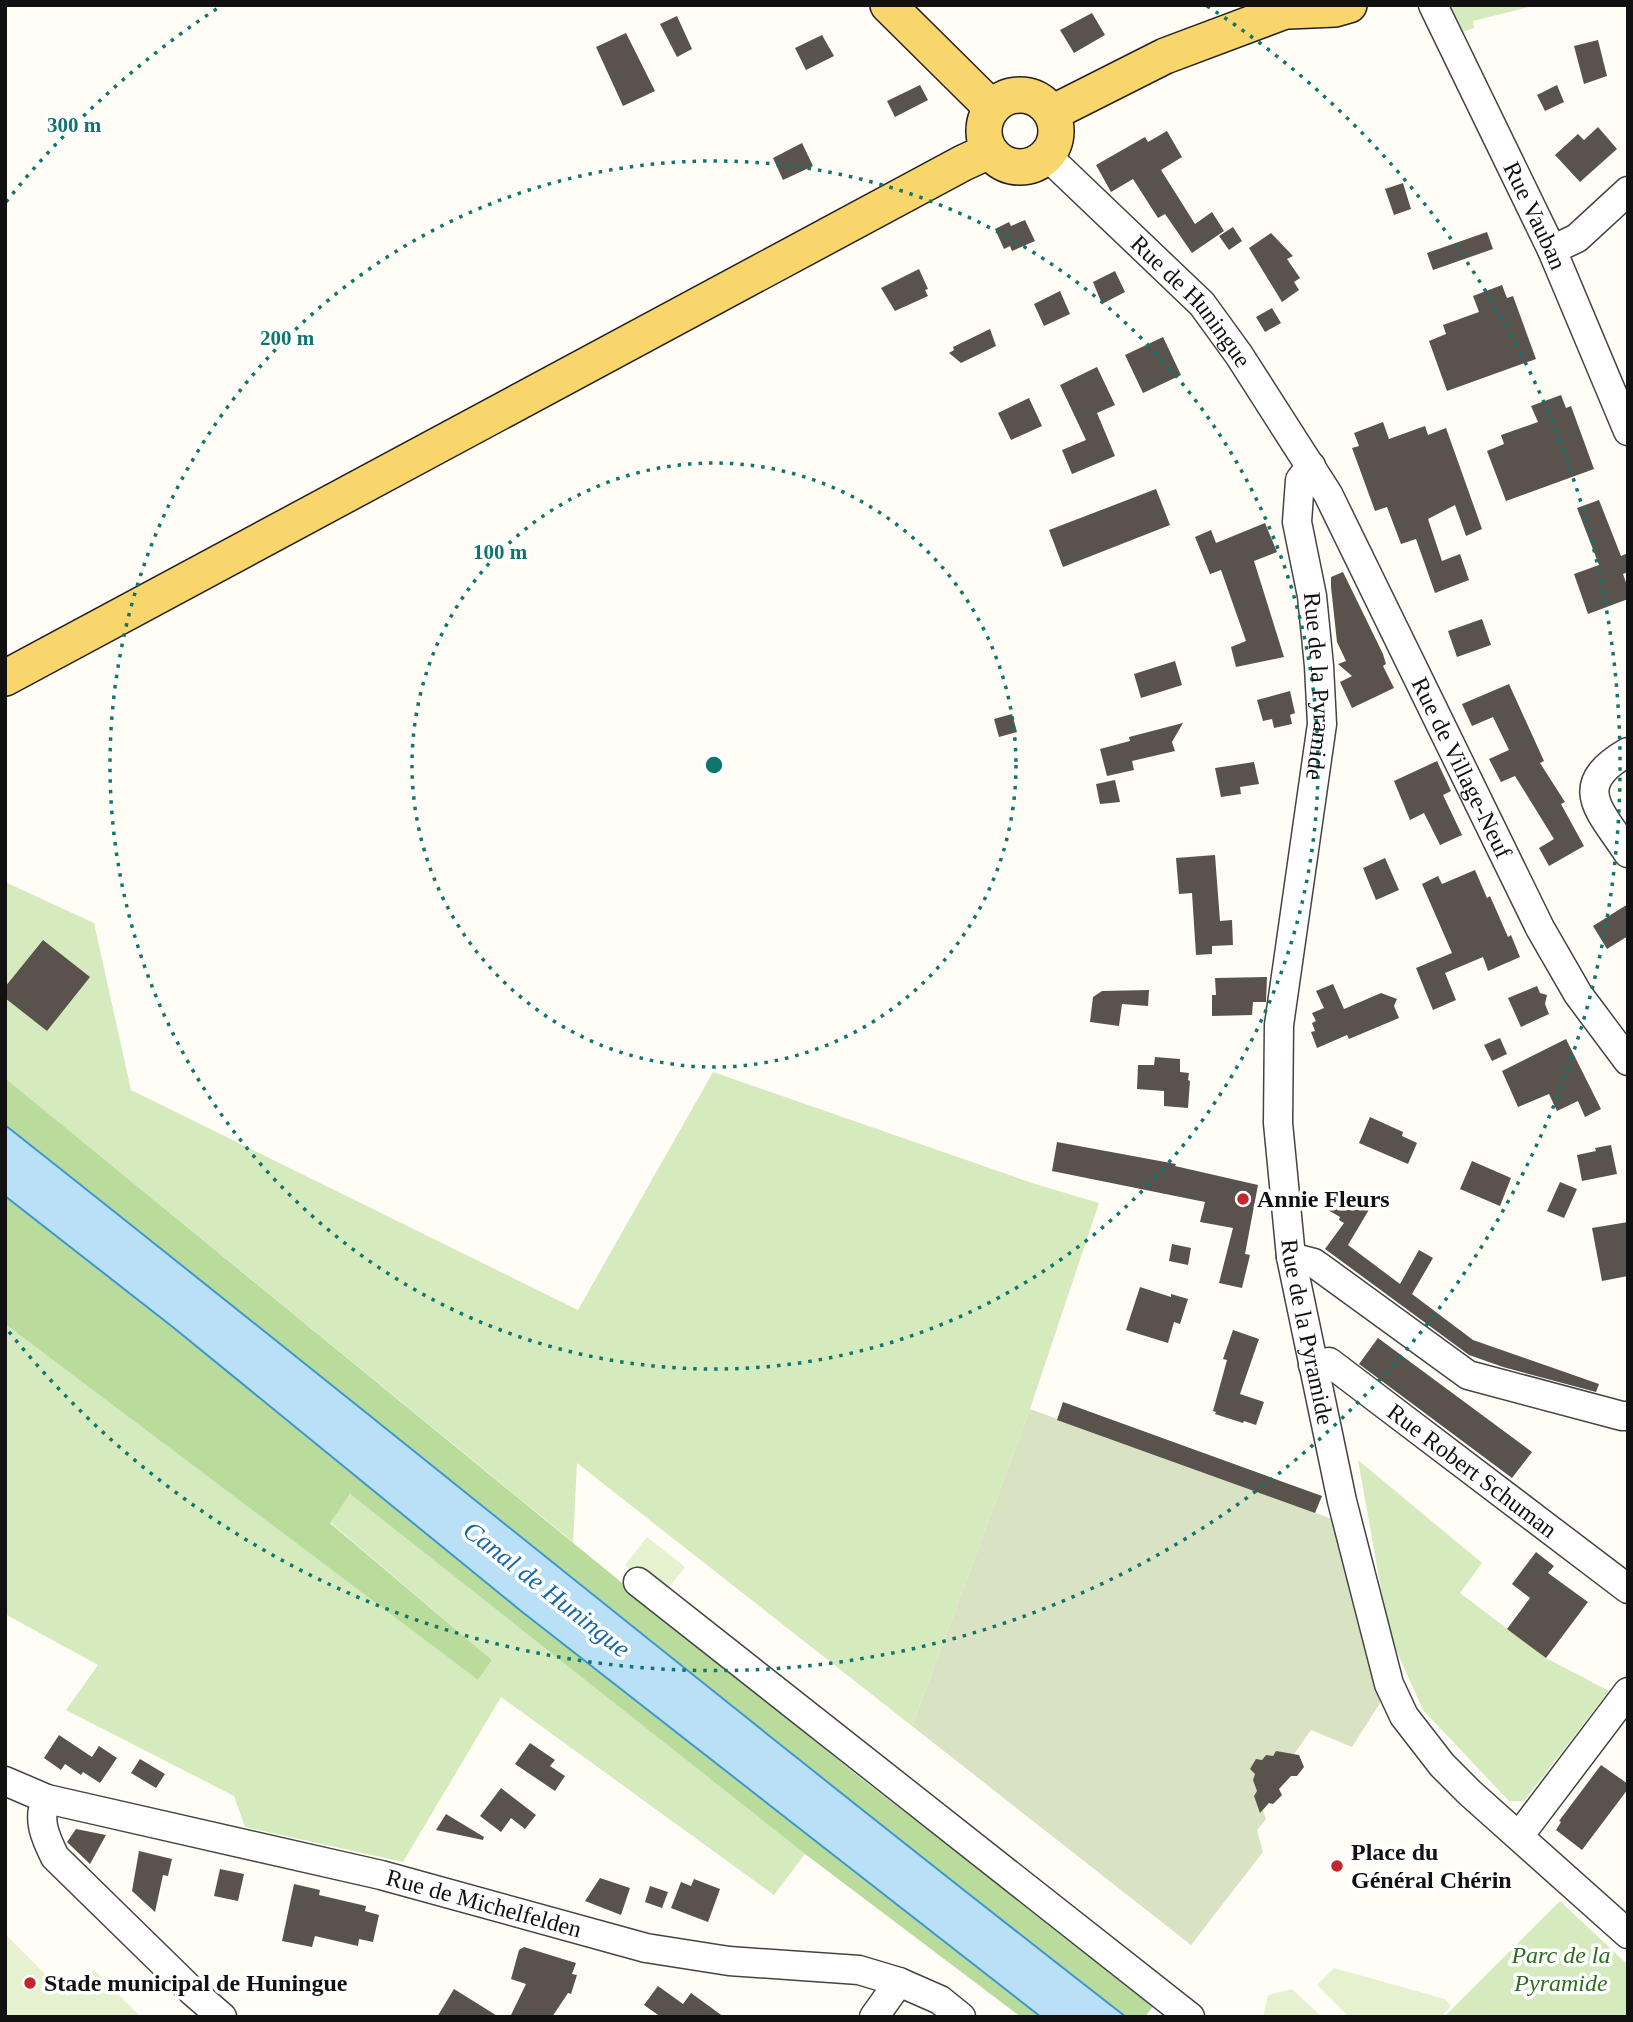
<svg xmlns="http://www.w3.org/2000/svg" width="1633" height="2022" font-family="'Times New Roman',serif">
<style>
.green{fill:#d5ebbd}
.forest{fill:#b9dc9c}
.cemetery{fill:#d9e3c4}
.pitch{fill:#e6f2cf}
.water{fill:#b9e0f7;stroke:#3f96cf;stroke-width:2}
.building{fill:#5a524d}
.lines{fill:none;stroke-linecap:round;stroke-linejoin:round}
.minor-casing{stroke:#444;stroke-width:31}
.major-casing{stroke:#222;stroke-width:38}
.minor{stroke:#fff;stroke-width:28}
.major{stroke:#f9d66b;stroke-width:35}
.ring{fill:none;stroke:#0f766e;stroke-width:3.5;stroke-dasharray:3.5 7}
.poi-dot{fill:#c4262e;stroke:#fff;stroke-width:2.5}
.labels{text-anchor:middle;stroke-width:7;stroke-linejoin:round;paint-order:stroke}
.street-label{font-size:24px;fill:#111;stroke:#fff}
.poi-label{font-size:24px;font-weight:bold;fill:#111;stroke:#fff;text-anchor:start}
.park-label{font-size:24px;font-style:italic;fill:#2f6b1f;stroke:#fff}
.water-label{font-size:26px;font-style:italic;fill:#1768a6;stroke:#fff}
.centre{fill:#0f766e;stroke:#fff;stroke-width:3.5}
.ring-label{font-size:21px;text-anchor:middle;font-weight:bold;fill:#0f766e;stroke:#fff;stroke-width:7;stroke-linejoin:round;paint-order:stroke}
</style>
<rect width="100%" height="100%" fill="#fffdf5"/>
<!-- green -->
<path class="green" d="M1443 5H1537L1473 21 1474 28 1457 34Z
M5 882 94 923 131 1090 578 1310 713 1072 1035 1184 1099 1203 1030 1409 912 1726 577 1463 573 1542 5 1078Z
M5 1324 478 1680 492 1660 330 1522 350 1494 805 1854 774 1895 501 1697 403 1862 245 1827 234 1796 66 1710 98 1665 5 1614Z
M1358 1460 1482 1563 1460 1593 1546 1658 1609 1691 1524 1801H1509L1423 1710 1389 1634Z
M1560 1901 1628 1965V2017H1444Z"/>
<!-- forest -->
<path class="forest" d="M5 1078 858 1776 1154 2005 1145 2017H1021L805 1854 350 1494 330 1523 492 1660 478 1680 5 1324Z"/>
<!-- cemetery -->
<path class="cemetery" d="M1030 1409 1332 1519 1380 1703 1352 1747 1311 1730 1290 1760 1276 1751 1273 1756 1266 1755 1262 1760H1256L1250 1769 1255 1774 1253 1780 1259 1789 1254 1796 1258 1807 1262 1808 1266 1819 1257 1830 1263 1852 1191 1945 912 1726Z"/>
<!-- pitch -->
<path class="pitch" d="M647 1537 685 1567 663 1595 625 1565Z
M5 1934 67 1996 94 1970 141 2017H5Z
M1334 1968 1445 1999 1451 2006 1441 2017H1349L1317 1985Z
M1292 1989 1322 2017H1263L1268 1995Z"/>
<!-- water -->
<path class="water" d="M5 1125C380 1421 749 1724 1126 2017H1041L521 1611 174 1328 5 1196Z"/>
<!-- building -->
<path class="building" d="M1092 13 1105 35 1074 53 1060 30Z
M677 16 692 49 677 57 660 24Z
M626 33 655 91 623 106 596 47Z
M822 35 834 56 806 70 795 48Z
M1598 40 1607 76 1584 84 1574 46Z
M920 85 928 100 895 117 887 101Z
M1557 85 1564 102 1545 111 1537 95Z
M1598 127 1617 149 1580 182 1555 155 1578 134 1584 140Z
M1167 131 1182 157 1161 170 1195 224 1212 212 1224 231 1192 253 1165 214 1158 218 1133 179 1111 192 1096 165 1145 137 1148 142Z
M802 143 813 166 783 180 773 158Z
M1403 183 1411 209 1394 215 1385 189Z
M1025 220 1035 241 1012 251 1010 246 1004 249 995 229 1009 222 1011 226Z
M1233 227 1242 241 1229 250 1219 236Z
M1487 232 1493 249 1433 270 1427 253Z
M1271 233 1293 256 1287 259 1300 278 1294 282 1299 290 1282 302 1249 248Z
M919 269 928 289 925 290 928 296 895 311 881 288Z
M1115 271 1125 292 1102 304 1093 282Z
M1502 285 1507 298 1513 296 1536 359 1447 391 1429 341 1446 334 1443 325 1479 312 1473 296Z
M1060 291 1070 314 1044 326 1034 304Z
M1272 308 1281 323 1265 332 1256 317Z
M990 329 996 346 961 363 949 353 954 350 953 347Z
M1163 337 1181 375 1143 393 1125 355Z
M1097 367 1115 405 1097 413 1115 456 1072 474 1062 450 1086 440 1060 385Z
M1561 395 1566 408 1571 406 1594 469 1506 501 1487 451 1504 444 1501 435 1538 422 1531 406Z
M1029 398 1042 426 1011 440 998 413Z
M1383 422 1389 439 1425 426 1428 435 1446 428 1482 529 1466 536 1455 505 1428 519 1442 561 1460 554 1469 580 1435 593 1416 539 1401 544 1387 507 1375 511 1352 448 1359 446 1354 433Z
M1156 489 1170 525 1063 567 1049 530Z
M1599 500 1621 556 1628 553V572L1623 574 1628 588V599L1588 614 1574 574 1599 565 1577 508Z
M1265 523 1277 552 1254 561 1284 657 1236 667 1231 647 1246 641 1221 570 1210 574 1195 537 1211 530 1216 543Z
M1343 572 1383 654 1386 664 1383 666 1394 688 1352 708 1340 682 1352 676 1338 664 1346 661 1337 642 1331 587V577Z
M1482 619 1491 645 1457 657 1448 631Z
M1175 661 1182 685 1141 698 1134 674Z
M1509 684 1544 761 1540 763 1565 802 1561 804 1584 846 1549 866 1539 848 1554 839 1515 776 1501 782 1489 759 1509 750 1493 717 1472 726 1462 704Z
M1290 691 1295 713 1290 715 1292 724 1274 728 1272 719 1263 721 1257 700Z
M1012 714 1017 732 999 737 994 719Z
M1183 723 1172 742 1175 751 1132 761 1134 770 1107 776 1100 749 1130 741 1129 737Z
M1437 761 1451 791 1443 795 1462 835 1440 845 1424 813 1410 820 1394 781Z
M1254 762 1259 784 1240 787 1241 794 1221 797 1215 768Z
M1115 780 1120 802 1100 804 1096 784Z
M1215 855 1220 921 1232 920 1233 945 1212 946V954L1196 955 1192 893 1179 894 1176 858Z
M1385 858 1399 890 1376 900 1363 868Z
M1475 870 1487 898 1490 896 1508 937 1511 935 1520 957 1488 971 1483 957 1445 973 1456 1000 1433 1010 1416 968 1452 953 1422 884 1438 876 1442 884Z
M1628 904V936L1607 949 1593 926Z
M43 940 90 977 47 1031 5 998V987Z
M1267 977 1266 1002H1253L1252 1015 1212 1016V995H1216L1215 978Z
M1333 984 1344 1009 1381 993 1397 999 1394 1006 1399 1018 1349 1039 1347 1035 1317 1048 1311 1032 1315 1031 1312 1023 1316 1021 1312 1013 1324 1008 1316 991Z
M1537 986 1540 993 1547 995 1545 1004 1549 1014 1521 1027 1508 998Z
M1149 990 1148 1006 1122 1004 1119 1026 1090 1022 1093 997 1102 991Z
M1500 1038 1507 1054 1492 1061 1484 1045Z
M1566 1039 1601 1109 1585 1117 1578 1101 1557 1111 1549 1094 1518 1107 1502 1071Z
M1155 1057 1180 1059V1072L1189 1073 1188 1080 1190 1081 1188 1108 1164 1106V1091L1137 1089 1138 1065H1154Z
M1370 1117 1403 1132 1402 1136 1417 1143 1408 1164 1359 1143Z
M1057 1142 1176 1164 1175 1166 1258 1185 1245 1254 1250 1255 1242 1288 1219 1283 1233 1228 1200 1222 1205 1202 1052 1171Z
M1611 1145 1617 1174 1582 1181 1577 1155 1596 1151 1595 1148Z
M1472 1161 1511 1178 1500 1206 1460 1189Z
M1560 1182 1577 1189 1564 1218 1547 1211Z
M1339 1192 1370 1208 1348 1245 1400 1284 1419 1250 1433 1258 1412 1294 1473 1340 1599 1384 1596 1392 1503 1367 1469 1355 1325 1249 1344 1223 1339 1220 1340 1217 1328 1210Z
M1628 1222V1276L1602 1281 1592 1228Z
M1172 1244 1191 1248 1188 1265 1169 1261Z
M1140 1287 1171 1297V1294L1188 1299 1180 1324 1174 1322 1168 1343 1126 1330Z
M1233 1330 1259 1339 1240 1394 1264 1402 1256 1425 1244 1421 1243 1423 1215 1414 1216 1412 1213 1411 1227 1360 1223 1359Z
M1378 1338 1532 1452 1512 1478 1359 1364Z
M1063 1402 1322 1496 1315 1513 1057 1420Z
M1536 1552 1554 1566 1548 1573 1588 1602 1546 1658 1507 1629 1530 1598 1512 1584Z
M59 1735 92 1757 99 1746 117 1758 100 1783 83 1772 81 1775 65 1764 61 1770 44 1758Z
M530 1743 555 1760 550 1766 565 1776 555 1791 515 1764Z
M1276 1751 1299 1755 1304 1767 1297 1776H1291L1279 1789 1282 1795 1273 1804 1269 1803 1260 1813 1254 1796 1257 1791 1253 1780 1255 1774 1250 1769 1256 1759 1262 1760 1266 1755 1273 1756Z
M140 1759 165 1774 156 1788 131 1773Z
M1601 1765 1628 1784V1789L1582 1850 1556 1830 1561 1822 1559 1821Z
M501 1788 536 1815 525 1829 511 1818 501 1832 480 1816Z
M446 1814 484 1837 483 1840 436 1830Z
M76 1829 106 1835 90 1864 67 1842Z
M139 1851 172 1859 168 1876 163 1875 155 1912 132 1891Z
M220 1869 244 1874 238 1901 214 1896Z
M600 1878 630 1888 621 1915 585 1901Z
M694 1879 720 1889 708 1922 671 1908 681 1882 691 1886Z
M294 1884 320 1890 319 1895 366 1906 365 1911 379 1915 373 1942 359 1939 358 1946 315 1936 312 1947 282 1941Z
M650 1886 668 1892 662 1908 645 1902Z
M524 1947 576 1963 572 1974 577 1975 571 1994 568 1993 552 2017H510L526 1984 511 1979 519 1950Z
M658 1986 683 2004 691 1993 724 2017H661L644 2005Z
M454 1989 499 2017H437Z"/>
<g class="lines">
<!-- minor casing -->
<g class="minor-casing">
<g id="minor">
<path id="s1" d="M1433 5 1552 250 1628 431"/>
<path id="s2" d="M1047 156 1202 304 1239 355 1328 494 1540 928 1578 994 1628 1061"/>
<path d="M1552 250 1577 238 1628 191"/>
<path id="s3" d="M1311 466 1300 480 1297 522 1312 596 1319 666 1322 724 1279 1025 1278 1123 1291 1257 1342 1501 1389 1684 1404 1716 1442 1765 1470 1793 1628 1934"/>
<path d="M1628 752C1569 786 1600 810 1628 853"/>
<path d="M1291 1257 1314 1263 1468 1375 1622 1416H1628"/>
<path id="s4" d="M1313 1365 1329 1362 1628 1589"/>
<path d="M638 1582 1190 2017"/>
<path id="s5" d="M5 1781 47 1799 381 1875 646 1948 729 1961 859 1970 899 1982 940 2000 961 2017"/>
<path d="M47 1799C36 1818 46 1839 55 1857L192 1991 222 2017"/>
<path d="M1519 1836 1628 1692"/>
<path d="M874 2017 899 1982"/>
</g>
</g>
<!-- major casing -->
<g class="major-casing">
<path id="major" d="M888 5 992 108
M1289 11 1335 9 1349 5
M984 131a36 36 0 1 1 72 0a36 36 0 1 1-72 0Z
M1052 113 1165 56 1301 5
M5 678 963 163 989 151"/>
</g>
<!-- minor -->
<use href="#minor" class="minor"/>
<!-- major -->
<use href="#major" class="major"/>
</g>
<!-- distance rings -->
<g class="ring">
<circle cx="714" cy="765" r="302"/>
<circle cx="714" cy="765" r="604"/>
<path d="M6 202A905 905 0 0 1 221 6M1207 6A905 905 0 1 1 6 1328"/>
</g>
<!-- markers -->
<g class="poi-dot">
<circle cx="1243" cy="1199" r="7"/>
<circle cx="1337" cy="1866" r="7"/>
<circle cx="30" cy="1983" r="7"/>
</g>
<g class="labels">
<!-- street labels -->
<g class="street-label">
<text dy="8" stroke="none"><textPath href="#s1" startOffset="234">Rue Vauban</textPath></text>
<text dy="8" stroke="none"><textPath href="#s2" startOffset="205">Rue de Huningue</textPath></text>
<text dy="8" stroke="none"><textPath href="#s3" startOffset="226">Rue de la Pyramide</textPath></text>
<text dy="8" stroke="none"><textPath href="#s2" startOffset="747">Rue de Village-Neuf</textPath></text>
<text dy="8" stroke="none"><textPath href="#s3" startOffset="877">Rue de la Pyramide</textPath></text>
<text dy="8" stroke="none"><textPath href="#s4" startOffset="196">Rue Robert Schuman</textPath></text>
<text dy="8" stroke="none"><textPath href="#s5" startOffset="495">Rue de Michelfelden</textPath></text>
</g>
<!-- poi labels -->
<g class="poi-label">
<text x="1257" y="1207">Annie Fleurs</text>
<text x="1351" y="1860">Place du<tspan x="1351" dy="28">Général Chérin</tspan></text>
<text x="44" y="1991">Stade municipal de Huningue</text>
</g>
<!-- park labels -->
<g class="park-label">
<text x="1561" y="1963">Parc de la<tspan x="1561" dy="28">Pyramide</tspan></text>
</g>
<!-- water labels -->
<g class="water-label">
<text transform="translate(547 1589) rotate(38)" y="9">Canal de Huningue</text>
</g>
</g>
<circle cx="714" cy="765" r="10" class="centre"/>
<g class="ring-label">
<text x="74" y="132">300 m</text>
<text x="287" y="345">200 m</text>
<text x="500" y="559">100 m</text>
</g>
<!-- border -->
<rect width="1633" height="2022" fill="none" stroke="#111111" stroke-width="14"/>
</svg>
